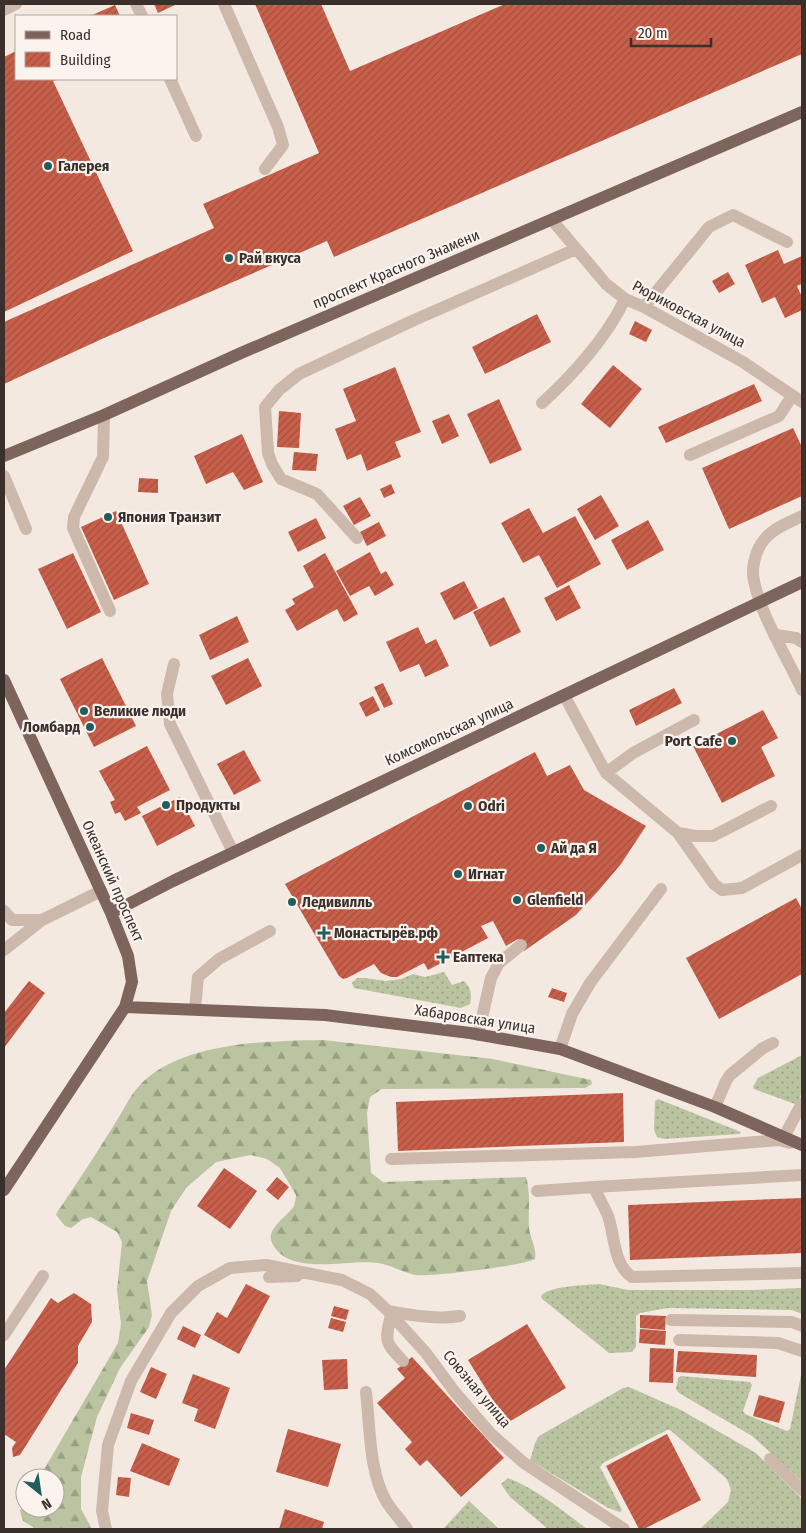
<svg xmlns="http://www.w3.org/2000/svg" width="806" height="1533" font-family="'Fira Sans Condensed',sans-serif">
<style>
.grass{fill:url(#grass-dots)}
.forest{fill:url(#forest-firs)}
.building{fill:url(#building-hatch)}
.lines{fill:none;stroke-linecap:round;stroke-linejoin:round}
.minor{stroke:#cdb8ac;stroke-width:12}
.major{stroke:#7d645c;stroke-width:12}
.poi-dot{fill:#1f5e5d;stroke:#fbf4ee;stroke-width:2}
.labels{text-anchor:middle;stroke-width:4.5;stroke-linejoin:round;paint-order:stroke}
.poi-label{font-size:15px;font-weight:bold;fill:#3b2f2b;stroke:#fbf4ee;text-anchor:start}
.street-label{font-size:15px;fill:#3b2f2b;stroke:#fbf4ee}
</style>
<defs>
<pattern id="grass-dots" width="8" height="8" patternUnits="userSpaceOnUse" patternTransform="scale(1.25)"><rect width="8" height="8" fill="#bac4a0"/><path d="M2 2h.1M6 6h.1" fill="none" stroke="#98a083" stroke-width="1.8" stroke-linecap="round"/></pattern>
<pattern id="forest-firs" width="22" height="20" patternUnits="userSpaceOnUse" patternTransform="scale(1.25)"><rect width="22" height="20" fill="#bac4a0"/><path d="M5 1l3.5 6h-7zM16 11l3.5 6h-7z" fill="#98a083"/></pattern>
<pattern id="building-hatch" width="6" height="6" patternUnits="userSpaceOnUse" patternTransform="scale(1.25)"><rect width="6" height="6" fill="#c85f4a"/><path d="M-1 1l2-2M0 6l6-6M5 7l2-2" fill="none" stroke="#a44f3e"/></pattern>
</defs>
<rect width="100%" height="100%" fill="#f4e9e1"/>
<!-- grass -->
<path class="grass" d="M444 972 452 985 464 981C471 988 472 994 470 1004L461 1008 354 988 352 983 357 978H365L386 981 401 979 413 974 425 977Z
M802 1055C802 1068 806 1097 795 1104L754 1089 753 1087 758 1078Z
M658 1099 741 1132 740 1134 664 1139 657 1137 654 1130 655 1101Z
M599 1284 628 1290H750L802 1288V1314L792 1310 668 1308 640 1313 636 1316V1347L632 1352 609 1353 551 1306 542 1299 541 1296C548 1286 586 1285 599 1284Z
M802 1370V1481L752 1436 679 1393 676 1389 678 1378 681 1376 750 1382 752 1385 743 1411 745 1414 787 1431 790 1429Z
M629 1387 681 1410 756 1453 802 1499V1529H700L728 1502 731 1490 727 1479 670 1430H667L603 1463 600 1467 622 1510 620 1512 608 1508 530 1460 535 1443 539 1436 623 1388Z
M508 1478C537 1489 563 1511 587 1529H548L510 1497 501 1484Z
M469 1501 499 1529H443Z"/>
<!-- forest -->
<path class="forest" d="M323 1040 493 1059 591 1080 592 1084 585 1088 382 1089 370 1097 367 1113 371 1173 383 1182 526 1177C531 1193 528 1210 529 1228 530 1238 537 1248 535 1259 522 1266 430 1277 415 1275 402 1272 391 1265 378 1263 348 1258 290 1278 272 1243 265 1229 288 1216 294 1206 295 1202 296 1198 296 1195L280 1168 267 1159 251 1155 216 1162 186 1188 171 1211 147 1281 152 1315 149 1327 120 1368 97 1417 81 1477V1509L92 1529H36L23 1521 20 1511 25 1502V1508H55V1478H39L118 1343 121 1324 117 1290 122 1242 117 1232 91 1217 83 1219 71 1228 65 1226 56 1215 58 1211C77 1183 96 1154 114 1125 122 1113 129 1097 139 1086 180 1042 266 1041 323 1040Z"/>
<!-- building -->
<path class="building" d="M154 4H177L158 13Z
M255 4H321L350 71 505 4H802V54L334 257 327 241 104 338 4 384V322L214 228 203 204 319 153Z
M115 5 120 16H90Z
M16 51V79H59L53 81 133 251 4 312V57Z
M778 250 784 264 802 256V284L797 286 802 297V310L785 318 775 297 762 303 745 265Z
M728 272 735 284 719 293 712 281Z
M537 314 551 342 485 374 472 347Z
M635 321 652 330 646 342 629 334Z
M613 365 642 389 610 428 581 404Z
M395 367 421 432 395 442 401 457 367 471 361 454 347 460 335 429 356 421 343 389Z
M754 384 762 401 666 443 658 427Z
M499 399 522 450 490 464 467 414Z
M279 411 301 413 299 448 277 447Z
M449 414 459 436 442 444 432 421Z
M793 428 801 445 802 444V496L729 529 702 468Z
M242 434 263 482 244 490 233 472 206 484 194 456Z
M294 452 318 454 316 471 292 470Z
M139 478 158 479V493L138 492Z
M391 484 395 493 384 498 380 489Z
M601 495 619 526 595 540 577 509Z
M360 497 371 516 354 525 343 506Z
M529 508 543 533 575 516 601 564 557 588 539 555 523 563 501 523Z
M116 511 149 584 114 600 81 527Z
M316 518 326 538 298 552 288 532Z
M648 520 664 550 627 570 611 540Z
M379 522 386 536 367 546 360 532Z
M370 552 381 574 386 571 394 585 375 596 369 586 350 596 336 571Z
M73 553 101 612 67 629 38 569Z
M325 553 358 614 344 622 337 609 297 631 285 610 295 604 292 599 314 587 303 566Z
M464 581 478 608 454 620 440 593Z
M569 585 581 608 556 621 544 598Z
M504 597 521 632 490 647 473 612Z
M237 616 249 642 210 660 199 635Z
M418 627 426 644 436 639 449 666 425 677 419 664 400 672 386 642Z
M102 658 136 726 94 747 60 679Z
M248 658 262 686 226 705 211 676Z
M383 683 393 704 384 708 374 687Z
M674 688 682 703 636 726 629 710Z
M373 696 380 710 366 717 359 703Z
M763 710 778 738 761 747 775 776 722 803 693 746Z
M147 746 170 790 137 807 141 813 125 821 120 812 115 814 110 802 115 800 99 771Z
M244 750 261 781 234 795 217 764Z
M535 752 547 776 570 765 584 790 646 826 621 864 599 890 576 915 524 951 518 939 506 946 493 921 481 926 488 938 428 970 424 963 397 977H391L381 973 374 964 347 978 343 979 339 976 285 884Z
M180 797 195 826 157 846 142 816Z
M796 898 802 909V974L719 1019 686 958Z
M29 981 45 993 4 1048V1013Z
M552 988 567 993 564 1002 548 997Z
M623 1093 624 1142 398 1151 396 1102Z
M224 1168 257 1191 230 1229 197 1206Z
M277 1177 289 1187 278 1200 266 1190Z
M802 1198V1253L630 1260 628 1205Z
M246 1284 270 1296 239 1354 204 1335 217 1312 227 1318Z
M74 1293 91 1304 92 1322 78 1346V1363L20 1455 13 1457 12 1448 16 1442 4 1434V1370L51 1298 58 1303Z
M334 1306 349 1310 346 1320 331 1316Z
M640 1315 666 1316 665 1330 640 1328Z
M331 1318 346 1322 343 1332 328 1328Z
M527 1324 566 1388 507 1423 468 1360Z
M183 1326 201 1335 195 1348 177 1339Z
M640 1329 666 1331 665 1345 639 1343Z
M650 1348 674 1349 673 1383 649 1382Z
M678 1351 757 1355 756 1377 676 1372Z
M412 1357 504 1458 461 1497 427 1460 420 1466 405 1449 412 1442 377 1403 405 1378 397 1369Z
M347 1359 348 1389 324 1390 322 1360Z
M151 1367 167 1374 156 1399 140 1392Z
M193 1374 230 1388 215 1429 194 1421 198 1409 182 1403Z
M759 1395 785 1402 779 1423 753 1416Z
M131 1413 154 1420 149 1435 127 1428Z
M288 1429 341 1444 328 1487 276 1472Z
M667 1434 701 1500 644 1529H639L606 1466Z
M142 1443 180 1459 169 1486 130 1471Z
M118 1477 131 1478 129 1497 116 1495Z
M285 1509 324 1522 322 1529H279Z"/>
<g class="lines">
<!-- minor -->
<path class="minor" d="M136 4 142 16
M224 4 278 127 283 145 265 169
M4 10 16 4
M170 79 196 136
M552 220 606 284 625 299 644 307 743 362 802 402
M644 307 709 227 733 215 787 242
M542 403C573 375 607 337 625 299
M104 415 103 457 74 517 73 528 110 611
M690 455 779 416 792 396
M4 476 26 529
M802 516C788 523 770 529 761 544 755 554 751 569 754 581 761 616 787 657 802 690
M357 538 317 494 281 479 272 464 268 453 265 407 279 390 299 374 412 321 576 249
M776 635 796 638 802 642
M174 664 167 694 170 724 233 852
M564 695 606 773 678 833 714 884 722 890 742 888 802 855
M606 773 633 753 694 720
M678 833 696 836H713L771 806
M4 911 12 920H42
M4 950 42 920 101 891
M195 1009 198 977 219 959 270 931
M478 1035 491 978 499 963 521 945
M560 1049 572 1014 590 983 661 889
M715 1107 726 1081 730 1075 763 1048 773 1043
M784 1137 802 1103
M391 1159 635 1152 779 1140 790 1143
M802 1175 594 1187C598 1197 604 1206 608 1216 615 1236 613 1264 632 1277L802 1273
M537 1191 594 1187
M269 1277 297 1276
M388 1311C412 1315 436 1320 460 1316
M391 1315C385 1341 384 1342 403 1361
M671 1320 792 1322 802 1326
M4 1335 43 1276
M679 1340 778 1343 802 1351
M366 1392C370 1426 369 1472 386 1501 392 1511 401 1520 407 1529
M770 1459 802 1490
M106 1529 102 1511 108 1445 131 1381 171 1313 198 1286 230 1268 266 1265 342 1280 370 1294 388 1311 426 1353 454 1391 490 1433 524 1463 624 1529"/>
<!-- major -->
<path class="major" d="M4 456 104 415 241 353 802 112
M4 680 111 913 128 956 132 982 125 1007 4 1190
M111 913 173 881 802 582
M125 1007 325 1015 470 1033 560 1049 715 1107 802 1145"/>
</g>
<!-- markers -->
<g class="poi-dot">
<circle cx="48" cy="166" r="5"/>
<circle cx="229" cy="258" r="5"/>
<circle cx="108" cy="517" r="5"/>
<circle cx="84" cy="711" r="5"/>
<circle cx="90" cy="727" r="5"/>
<circle cx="732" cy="741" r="5"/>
<circle cx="166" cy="805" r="5"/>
<circle cx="468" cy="806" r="5"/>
<circle cx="541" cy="848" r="5"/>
<circle cx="458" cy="874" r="5"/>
<circle cx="517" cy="900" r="5"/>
<circle cx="292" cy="902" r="5"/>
<path d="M321.5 925.5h5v5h5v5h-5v5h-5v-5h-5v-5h5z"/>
<path d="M440.5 949.5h5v5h5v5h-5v5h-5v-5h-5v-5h5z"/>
</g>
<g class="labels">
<!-- poi labels -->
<g class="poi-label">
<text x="58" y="171">Галерея</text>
<text x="239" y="263">Рай вкуса</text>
<text x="118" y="522">Япония Транзит</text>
<text x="94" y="716">Великие люди</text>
<text x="80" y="732" text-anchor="end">Ломбард</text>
<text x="722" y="746" text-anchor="end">Port Cafe</text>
<text x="176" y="810">Продукты</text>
<text x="478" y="811">Odri</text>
<text x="551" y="853">Ай да Я</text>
<text x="468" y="879">Игнат</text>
<text x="527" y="905">Glenfield</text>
<text x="302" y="907">Ледивилль</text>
<text x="334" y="938">Монастырёв.рф</text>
<text x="453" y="962">Еаптека</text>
</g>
<!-- street labels -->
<g class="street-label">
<text transform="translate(396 269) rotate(-23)" y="5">проспект Красного Знамени</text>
<text transform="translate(689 314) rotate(28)" y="5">Рюриковская улица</text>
<text transform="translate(449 732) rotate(-25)" y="5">Комсомольская улица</text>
<text transform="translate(113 881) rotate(66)" y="5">Океанский проспект</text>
<text transform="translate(475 1019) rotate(9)" y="5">Хабаровская улица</text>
<text transform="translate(477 1389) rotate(50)" y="5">Союзная улица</text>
</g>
</g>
<!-- border -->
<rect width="806" height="1533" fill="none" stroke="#3b2f2b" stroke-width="10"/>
<!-- legend -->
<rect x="15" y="15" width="162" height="65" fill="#fbf4ee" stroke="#aea5a0"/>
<rect x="25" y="31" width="25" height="8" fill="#7d645c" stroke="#aea5a0"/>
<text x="60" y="40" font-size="15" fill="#3b2f2b">Road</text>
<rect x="25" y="52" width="25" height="15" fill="url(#building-hatch)" stroke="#aea5a0"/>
<text x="60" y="65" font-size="15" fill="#3b2f2b">Building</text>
<!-- north arrow -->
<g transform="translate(40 1493) rotate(150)"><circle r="24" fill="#fbf4ee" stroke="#aea5a0"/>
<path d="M0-4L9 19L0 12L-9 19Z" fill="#1f5e5d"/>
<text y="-8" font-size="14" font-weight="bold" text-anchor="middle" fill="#3b2f2b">N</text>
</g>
<!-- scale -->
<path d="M631 38v8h80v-8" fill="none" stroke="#3b2f2b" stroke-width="2.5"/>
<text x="638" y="38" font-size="15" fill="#3b2f2b" stroke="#fbf4ee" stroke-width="4" paint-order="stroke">20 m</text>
</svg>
